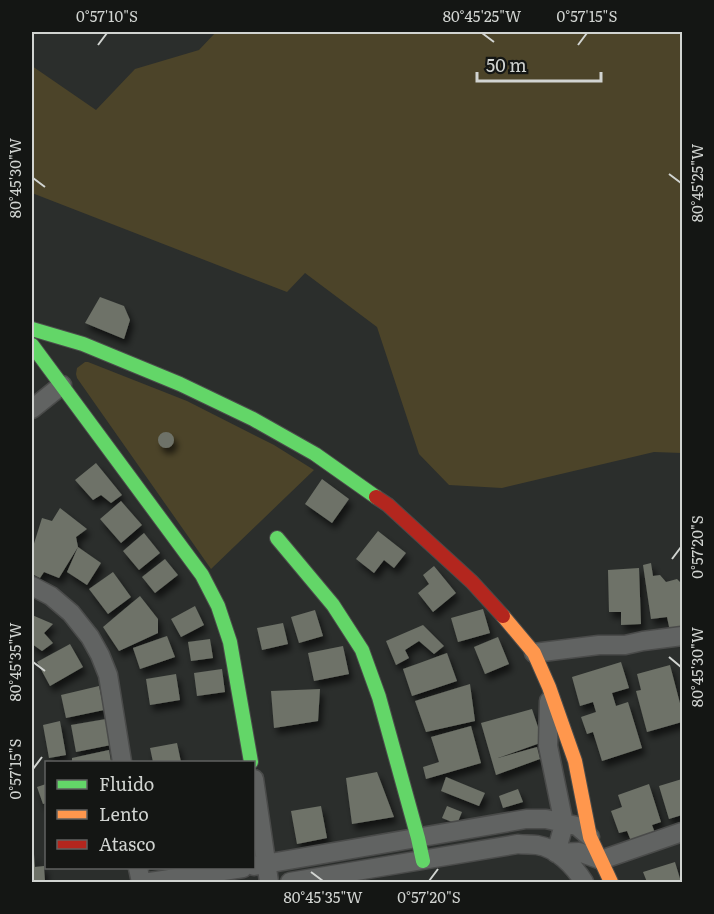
<svg xmlns="http://www.w3.org/2000/svg" width="714" height="914" font-family="Literata,serif">
<style>
.green{fill:#4c4429}
.building{fill:#6e7268;filter:url(#shadow)}
.lines{fill:none;stroke-linecap:round;stroke-linejoin:round}
.street-casing{stroke:#4a4b4a;stroke-width:21}
.fast-casing{stroke:#4a4b4a;stroke-width:16}
.slow-casing{stroke:#4a4b4a;stroke-width:16}
.jam-casing{stroke:#4a4b4a;stroke-width:16}
.street{stroke:#616362;stroke-width:18}
.fast{stroke:#63d668;stroke-width:14}
.slow{stroke:#ff974d;stroke-width:14}
.jam{stroke:#b3261e;stroke-width:14}
.ticks{fill:none;stroke:#d1d4d1;stroke-width:2}
.neatline{fill:none;stroke:#d1d4d1;stroke-width:2}
.ticks-label{font-size:15px;text-anchor:middle;fill:#d1d4d1}
</style>
<defs>
<filter id="shadow"><feDropShadow dx="3.5" dy="6" stdDeviation="3" flood-color="#0009"/></filter>
</defs>
<rect width="100%" height="100%" fill="#2b2e2c"/>
<!-- green -->
<path class="green" d="M216 32H682V453L654 452 502 488 449 485 419 454 377 327 305 273 287 292 32 193V66L96 110 135 69 199 50Z
M85 362H88L187 401 274 445 314 470 211 569 77 378 76 374 77 368Z"/>
<!-- building -->
<path class="building" d="M100 297 124 306 130 320 124 339 85 323Z
M158 440a8 8 0 1 1 16 0a8 8 0 1 1-16 0Z
M96 463 122 495 111 503 101 495 93 500 75 480Z
M322 479 349 499 332 523 305 504Z
M121 501 142 525 121 543 100 519Z
M60 508 87 529 76 537 78 547 101 563 87 585 67 572 78 547 59 578 44 572 40 578 32 574V550L42 518 52 521Z
M378 531 406 553 394 568 384 560 374 573 356 559Z
M144 533 160 553 139 570 123 551Z
M165 559 178 575 155 593 142 577Z
M651 563 653 576 660 575 666 582 677 579 682 584V634L671 636 667 617 651 619 643 565Z
M434 566 456 593 433 612 418 593 429 584 423 575Z
M639 568 641 624 621 625V612H609L608 570Z
M113 572 131 597 108 614 89 589Z
M140 596 158 619V633L119 651 103 627Z
M195 606 204 625 181 637 171 619Z
M483 609 490 633 458 642 451 618Z
M315 610 323 636 299 643 291 617Z
M32 615 53 624 44 633 53 643 42 651 32 644Z
M283 623 288 644 262 650 257 628Z
M423 625 444 646 434 654 419 641 405 650 409 658 396 665 386 641Z
M167 636 175 657 140 669 133 648Z
M498 637 509 664 485 674 474 647Z
M210 639 213 658 191 661 188 642Z
M70 644 83 667 50 686 37 662Z
M343 646 349 674 314 681 308 653Z
M447 653 457 681 412 696 403 669Z
M621 662 629 688 612 693 616 706 628 702 642 748 602 761 593 732 587 734 581 717 596 712 593 702 580 706 572 677Z
M670 665 682 711V722L647 732 636 691 641 690 637 674Z
M222 669 225 692 197 696 194 673Z
M176 674 180 700 150 705 146 679Z
M470 684 475 721 426 732 415 701Z
M99 686 104 710 66 718 61 695Z
M320 689 318 721 274 728 271 691Z
M532 709 543 742 498 758 537 747 540 759 496 775 481 723Z
M106 719 111 745 76 752 71 725Z
M60 721 66 755 49 758 43 725Z
M471 726 481 763 426 779 423 767 439 762 431 737Z
M177 743 181 762H153L150 748Z
M109 750 111 762H72V758Z
M377 772 394 817 352 824 346 778Z
M446 777 485 793 479 806 441 791Z
M682 779V815L669 819 659 786Z
M46 784V803L43 804 37 787Z
M649 784 661 822 652 825 655 833 631 841 627 831 619 833 611 811 622 807 618 795Z
M518 789 523 802 503 808 499 796Z
M321 806 327 838 297 844 291 811Z
M447 806 462 812 457 824 442 818Z
M32 854H34L35 867 44 866 45 882H32Z
M675 862 681 882H647L643 872Z"/>
<g class="lines">
<!-- street casing -->
<g class="street-casing">
<path id="street" d="M32 409 62 385
M32 586 51 596 71 613 90 637 100 655 108 675 122 762
M534 653 599 645H625L643 641 682 636
M549 701 548 746 564 824 556 853
M254 779 269 882
M556 853 579 852 601 860 682 832
M254 866 526 819H546L577 826 590 837
M138 868 141 882
M150 882 243 868
M290 882 518 844C524 845 531 844 537 845 557 848 574 866 584 882"/>
</g>
<!-- fast casing -->
<g class="fast-casing">
<path id="fast" d="M32 329 83 344 180 384 253 419 315 454 376 497
M32 345 202 575 218 606 230 642 251 762
M277 538 333 605 362 650 379 697 418 838 423 861"/>
</g>
<!-- slow casing -->
<g class="slow-casing">
<path id="slow" d="M503 616 534 653 549 687 575 761 590 837 611 882"/>
</g>
<!-- jam casing -->
<g class="jam-casing">
<path id="jam" d="M376 497 388 505 472 582 503 616"/>
</g>
<!-- street -->
<use href="#street" class="street"/>
<!-- fast -->
<use href="#fast" class="fast"/>
<!-- slow -->
<use href="#slow" class="slow"/>
<!-- jam -->
<use href="#jam" class="jam"/>
</g>
<!-- ticks -->
<path class="ticks" d="M482 33 494 42M98 45 107 33M578 45 587 33M669 174 681 183M33 178 45 187M672 559 681 547M669 657 681 667M33 662 45 671M33 769 42 757M311 872 323 881M429 881 438 869"/>
<!-- border -->
<rect width="714" height="914" fill="none" stroke="#141614" stroke-width="66"/>
<!-- legend -->
<rect x="45" y="761" width="210" height="108" fill="#141614" stroke="#606260" stroke-width="1.5"/>
<rect x="57" y="780" width="30" height="9" fill="#63d668" stroke="#606260" stroke-width="1.5"/>
<text x="99" y="791" font-size="18" fill="#d1d4d1">Fluido</text>
<rect x="57" y="810" width="30" height="9" fill="#ff974d" stroke="#606260" stroke-width="1.5"/>
<text x="99" y="821" font-size="18" fill="#d1d4d1">Lento</text>
<rect x="57" y="840" width="30" height="9" fill="#b3261e" stroke="#606260" stroke-width="1.5"/>
<text x="99" y="851" font-size="18" fill="#d1d4d1">Atasco</text>
<!-- scale -->
<path d="M477 72v9h124v-9" fill="none" stroke="#d1d4d1" stroke-width="3"/>
<text x="486" y="72" font-size="18" fill="#d1d4d1" stroke="#141614" stroke-width="4.5" paint-order="stroke">50 m</text>
<rect x="33" y="33" width="648" height="848" class="neatline"/>
<g class="ticks-label">
<text x="107" y="22">0°57'10"S</text>
<text x="482" y="22">80°45'25"W</text>
<text x="587" y="22">0°57'15"S</text>
<text transform="translate(16 178) rotate(-90)" y="5">80°45'30"W</text>
<text transform="translate(698 183) rotate(-90)" y="5">80°45'25"W</text>
<text transform="translate(698 547) rotate(-90)" y="5">0°57'20"S</text>
<text transform="translate(16 662) rotate(-90)" y="5">80°45'35"W</text>
<text transform="translate(698 667) rotate(-90)" y="5">80°45'30"W</text>
<text transform="translate(16 769) rotate(-90)" y="5">0°57'15"S</text>
<text x="323" y="903">80°45'35"W</text>
<text x="429" y="903">0°57'20"S</text>
</g>
</svg>
